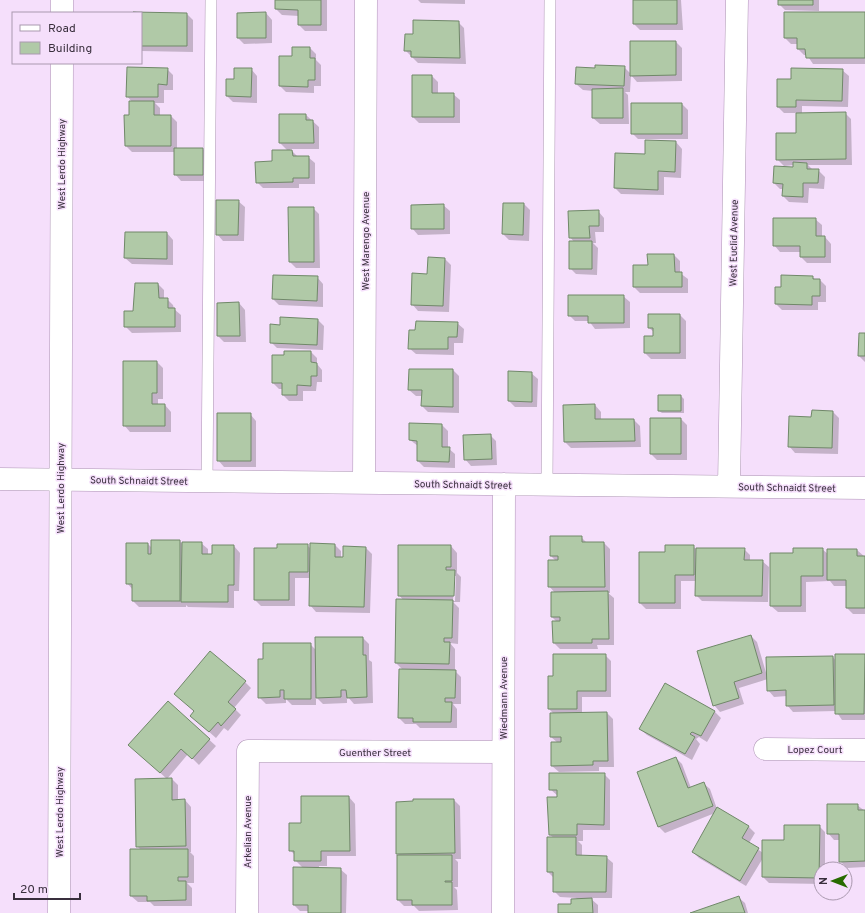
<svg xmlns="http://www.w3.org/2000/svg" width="865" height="913" font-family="Overpass,sans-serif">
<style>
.shadow{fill:#0003;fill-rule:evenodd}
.building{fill:#b0c9a7;stroke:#708869}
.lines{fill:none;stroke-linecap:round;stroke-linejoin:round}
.lane-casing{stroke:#ac93b3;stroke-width:12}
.street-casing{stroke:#ac93b3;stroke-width:23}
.secondary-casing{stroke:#ac93b3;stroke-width:23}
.lane{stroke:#fff;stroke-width:11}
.street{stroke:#fff;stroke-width:22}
.secondary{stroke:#fff;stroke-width:22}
.labels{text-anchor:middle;stroke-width:3;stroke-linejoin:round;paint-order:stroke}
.street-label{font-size:10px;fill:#392f3d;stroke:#f5dffb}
</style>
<rect width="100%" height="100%" fill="#f5dffb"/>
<!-- shadow -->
<path class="shadow" d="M276 0H327V31H305L299 25V16L282 15 276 9Z
M418 0H465V4L421 3Z
M634 0H681L683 30H640L634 24Z
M779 0H819V11L785 10 779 4Z
M141 13 187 14 193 20V52L141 51Z
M266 13 272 20V43L244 44 238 38Z
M865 13V64H813L807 55H804L798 49V44H791L785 38Z
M458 22 464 28 466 64 418 63 405 50 414 35Z
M676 42 682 48V81L637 82 631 75 630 92H625L628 95 629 124H600L593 118V91L583 90 576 84 596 69 624 67 631 74Z
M310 48 316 54V60L321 65V86H314V93L286 92 280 86 293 57Z
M167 69 173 75V90H164V103H155L160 108V116H171L177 122V149H203L209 155V181H181L175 174V152H132L126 146 132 102 127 96Z
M251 69 257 76V103L233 102 227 96V80H235Z
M842 70 849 76 848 107 802 106V114L845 113 851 119 852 165H808L813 170H818L825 177 824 189 809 188 808 203 789 202 783 196V189H780L774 183 794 168V165L784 166 777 159 797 134V113H784L778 107 792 80Z
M432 76 438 82V94H453L460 100V123H419L413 117Z
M682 104 688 110V139H638L632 133Z
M306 115 319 127V149H290L298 157H308L315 163V184H299V188H263L257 182 273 162 288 151 280 143Z
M646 142H676L682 149 681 178 664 177V195L621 194 615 188 646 155Z
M238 201 245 207 244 241H223L217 234Z
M524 204 530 210 529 241 509 240 503 234Z
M443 205 450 211V234L418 235 412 228Z
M313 208 319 214 320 268H296L290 262Z
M598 211 604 218V232H595L596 243H593L598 248 597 275 576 274 570 268 574 242 570 237Z
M815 219 822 225V237H825L831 244V263H807L801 257V252H780L774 245Z
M167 233 173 240V265L132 264 125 258Z
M674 255 680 261V273L688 279V293H640L634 287 649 266Z
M445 259 451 265 449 312 418 311 412 304Z
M317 277 323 284V307L279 305 273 299Z
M812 277 816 280H820L826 286V302H818V310H782L776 304 782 288Z
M158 284 164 290V299H167L173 305 174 309 181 315V332L132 333 125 326 134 312Z
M623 296 630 302V328L595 329 589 321H575L569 315Z
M239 303 245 310 246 342H224L218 336V304Z
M680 315 686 321V359H651L645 353 654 337V332L649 328Z
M318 320 324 326 323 350 277 348 271 342 281 326Z
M457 323 464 329 463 343H454V355L416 354 409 348Z
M865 334V362L859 356Z
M311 352 317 358V364L322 370V382H317L316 391H303V401H289L283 395V389H279L273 383 285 356Z
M157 362 163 368V399H158V405H165L171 412V432H130L124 425Z
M453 370 459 376V413L428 412 422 406 423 396H416L409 390Z
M531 373 538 379 537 407H515L509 401Z
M681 396 684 399V413H662L659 411Z
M595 405 601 412V420H634L640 426 641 447 571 448 565 442Z
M833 412 839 418 838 454 795 453 789 446 812 418Z
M250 414 256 421V467H224L218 460Z
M681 419 687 425V460H657L651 454Z
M442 425 448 431V448L455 454V468L424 467 418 461V446L410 440Z
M490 435 496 441 497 465 471 466 465 459Z
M581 537 587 543H604L610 549V593H608L614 598V645H597L598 649H560L554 643 553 622H557L552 617 555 593 549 586 556 561 551 556Z
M180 541 181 543H201L208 549V555H213L234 546 240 553 239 591H234V608L188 607 186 605V607H139L133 601V590L127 583 148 544 152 548Z
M307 545 311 549 335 545 341 551V558L366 548 372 554 370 613 316 612 310 605V578H295V606H261L255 600 278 549Z
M451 546 457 553V573L461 577 460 602H453L459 608 458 644 450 643 455 649V671L461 677V704H453L457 709V728H420L416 724H405L399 718 403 670 396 663 404 601 399 595ZM454 576H456L455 601H453Z
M693 546 696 549H744L750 555V561H762L769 567 768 602 702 601 696 595V581H681V609H646L640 603 666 553Z
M822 549 828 554 857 550 865 557V614H853L847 608V586H834L830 581 806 582V612H778L771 606 794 554Z
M751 636 757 642 767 676 833 657 836 661V655H865V720H842L836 711 793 712 787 705V696L774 697 768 690V679L739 688 744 704 720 712 714 705Z
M363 638 369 644V660L372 662 373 703 354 704 347 696V703L323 704 316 697V705H292L286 699V703L266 704 259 697 264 660 310 644 316 650Z
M605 655 611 661V697H582V713H607L613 719 614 767H599V771L559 772 552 766 558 743 551 737 554 714 549 709V677H554Z
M245 682 251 688 234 708 241 715 228 731 224 728 216 738 191 716Z
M168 702 216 746 199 765 188 754 167 779 136 751Z
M715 712 721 718 707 742 699 737 696 739 700 744 692 760 647 735 640 729Z
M676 758 682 764 691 788 703 783 710 789 717 809 749 827 755 833 749 843 763 853 785 841 819 826 825 832V869H821V884L769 883 763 877V858L746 886 699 858 693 852 715 813 665 833 659 827Z
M604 774 610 780V830H583V841H578L582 845V856L606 857 613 863 612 898H590L598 905V913H559L572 905 577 898 560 897 554 891V878L548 872 554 838 550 835 558 798V796L550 789Z
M172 779 178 785V801L185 800 191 807V852H190L194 856V883H187L192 888V906H154L150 902H138L131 896V850H141L137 846Z
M349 797 355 804 356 856H327V866H319V868L340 869 347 875 346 913H309V911H300L294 905 303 868 295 860V855L290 850 302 824Z
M414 800H454L460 806 461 859H455L458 862V887H454L457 890 458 910 419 911 414 906H404L398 900 400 856 397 853Z
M857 805 865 811V867L847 868 840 861V840H834L828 833Z
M738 897 745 903 748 913H693Z"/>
<!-- building -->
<path class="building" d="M275 0H321V25H298V10L275 9Z
M633 0H677V24H633Z
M778 0H813V5H778Z
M133 12 187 13V46H141V13Z
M266 12V38H237V13Z
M784 12H865V58H806L805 49H797V38H784Z
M413 20 459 21 460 58 411 57V51H404L405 34H413Z
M630 41H676V75L630 76Z
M292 47H310V58H315V80H308V87L279 86V56H292Z
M595 65 625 66 624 86 575 84 576 67 595 68Z
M127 67 168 68 167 85 158 84V97H126Z
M234 68H252L251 97 226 96V79H234Z
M791 68 843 69 842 101 796 100V107H777V79H791Z
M412 75H432V93H454V117H412Z
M623 88V118H592V89Z
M129 101H154V115H171V146H125L124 115H129Z
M631 103H682V134H631Z
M846 112V159L776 160V133H796V113Z
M279 114H306V120H313L314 143H279Z
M645 140 676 141 675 172 658 171V190L614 188 615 153 645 154Z
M174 148H203V175H174Z
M272 150H292L293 156H309V178H293V182L256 183 255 162 272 161Z
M793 162 807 163V169H819L818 183H803V197L782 196 783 184 773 183 774 166 793 167Z
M216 200H239L238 235H216Z
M503 203H524L523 235 502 234Z
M444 204V229H411V205Z
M288 207H314V262H289Z
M599 210V226H589L590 238H569L568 211Z
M773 218H816V236H825V257H800V246H773Z
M125 232H167V259L124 258Z
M569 241H592V269H569Z
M647 254H674L675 272H682V287H633V265H648Z
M428 257 445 258 443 306 411 305 412 273 427 274Z
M273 275 318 276 317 301 272 299Z
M781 275 813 276V279H820V296H812V305L775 304V287H781Z
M135 283H158L159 298H168V308H175V327H124V311H133Z
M568 295H624V323H588V316H568Z
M239 302 240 336H217V303Z
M648 314H680V353H644V336H653V328H648Z
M280 317 318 319 317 345 270 343V324L280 325Z
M416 321 458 322 457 337H448V349H408L409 330H415Z
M859 333H865V356H858Z
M284 351H311V362L317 363V376H311V386L297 385V395H282V383H272V355H284Z
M123 361H157V393H152V404H165V426H123Z
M409 369H453V407L421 406 422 390H408Z
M508 371 532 372V402L508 401Z
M658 395H681V411H658Z
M595 404V419H634L635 441 564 442 563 405Z
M812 410 833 411 832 448 788 447 789 416 811 417Z
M217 413H251V461H217Z
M650 418H681V454H650Z
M409 423 442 424V447H450L449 462 417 461V441L409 440Z
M491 434 492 459 464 460 463 435Z
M550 536H582V542H604L605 587H548V560H558V556H550Z
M151 540H180V601H132V584H126V543H148V554H151Z
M182 542H202V554H212V545H234V585H228V602H181Z
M310 543 335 544V557H343V546L366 547 364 607 309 606Z
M277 544H308V572H289V600H254V548H277Z
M398 545H451V567H446V570H455L454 596H398Z
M665 545H694V575H675V603H639V552H665Z
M696 548H745L744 560H763L762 596H695Z
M793 548H823V576H801V606H770V553H793Z
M827 549H857V556H865V608H846V580H827Z
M608 591 609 639H592V643H553L552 621H560V617H551V592Z
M396 599 453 600 452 638H444V642H450L449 664 395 663Z
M751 635 762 673 734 682 739 698 713 706 697 651Z
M315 637H363V655H366L367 697 347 698 346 690H341V697L316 698Z
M263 643H311V699H284V690H280V697L258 698V659H263Z
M210 651 246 681 228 702 236 709 221 726 218 722 209 732 190 716 194 711 174 694Z
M553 654H606V691H577V709H548V676H553Z
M835 654H865L864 714H835Z
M833 656 834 705 786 706V690L767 691 766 657Z
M399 669 456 670 455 698H445V702H452L451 722H413V718H398Z
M665 683 715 711 701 736 692 732 690 734 695 737 685 754 639 729Z
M168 701 210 739 192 759 181 749 160 773 128 745Z
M607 712 608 761H593V765L551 766V742H561V737H550V713Z
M676 757 688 788 704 782 713 806 658 827 637 772Z
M549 773H605L604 825 577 824V835H549L547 797H557V790H549Z
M172 778V800L185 799 186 846 136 847 135 779Z
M301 796H349L350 851H321V861H294V851H289V823H301Z
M413 799H454L455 853 396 854V802L413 801Z
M827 804H858V810H865V861L839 862V834H827Z
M717 807 749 826 742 838 759 848 740 881 692 852Z
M784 825H820L819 878 762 877V840H784Z
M547 837H576V855L607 856 606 892H553V872H547Z
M130 849H188V877H178V881H186V900L147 901V896H130Z
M397 855H452V881H445V882H452V905H412V900H397Z
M293 867 341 868V913H308V905H293Z
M739 896 745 913H690Z
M592 898 593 913H558V904H571V899Z"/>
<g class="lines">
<!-- lane casing -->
<g class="lane-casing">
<path id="lane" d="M207 481 211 0
M547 485 550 0"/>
</g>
<!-- street casing -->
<g class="street-casing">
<path id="street" d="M0 479 865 488
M364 483 366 0
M729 486 737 0
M765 749 865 750
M247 913 248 751 503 752
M503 913 504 484"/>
</g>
<!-- secondary casing -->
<g class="secondary-casing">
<path id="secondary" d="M62 13V0
M59 913 62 63"/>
</g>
<!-- lane -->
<use href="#lane" class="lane"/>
<!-- street -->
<use href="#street" class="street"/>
<!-- secondary -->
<use href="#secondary" class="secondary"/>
</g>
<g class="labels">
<!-- street labels -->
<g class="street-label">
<text transform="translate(61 164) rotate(-90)" y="4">West Lerdo Highway</text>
<text transform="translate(365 241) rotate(-90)" y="4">West Marengo Avenue</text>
<text transform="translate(733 243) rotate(-89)" y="4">West Euclid Avenue</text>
<text transform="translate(139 480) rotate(1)" y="4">South Schnaidt Street</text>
<text transform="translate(463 484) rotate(1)" y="4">South Schnaidt Street</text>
<text transform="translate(787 487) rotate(1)" y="4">South Schnaidt Street</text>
<text transform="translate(60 488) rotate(-90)" y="4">West Lerdo Highway</text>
<text transform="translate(503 698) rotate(-90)" y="4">Wiedmann Avenue</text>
<text x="815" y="753">Lopez Court</text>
<text x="375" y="756">Guenther Street</text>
<text transform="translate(59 812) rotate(-90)" y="4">West Lerdo Highway</text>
<text transform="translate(247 832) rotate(-90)" y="4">Arkelian Avenue</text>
</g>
</g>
<!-- legend -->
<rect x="12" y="12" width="130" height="52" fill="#f5dffb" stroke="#aa99af"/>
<rect x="20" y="25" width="20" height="6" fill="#ffffff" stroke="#aa99af"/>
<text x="48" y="32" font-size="12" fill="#392f3d">Road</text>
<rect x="20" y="42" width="20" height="12" fill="#b0c9a7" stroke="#aa99af"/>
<text x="48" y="52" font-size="12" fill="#392f3d">Building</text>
<!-- north arrow -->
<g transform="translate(833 881) rotate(270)"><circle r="19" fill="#f5dffb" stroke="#aa99af"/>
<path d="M0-3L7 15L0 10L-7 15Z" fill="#286b00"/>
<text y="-6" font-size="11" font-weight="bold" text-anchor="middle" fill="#392f3d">N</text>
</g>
<!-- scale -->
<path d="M14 893v6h66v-6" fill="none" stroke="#392f3d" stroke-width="2"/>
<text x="20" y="893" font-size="12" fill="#392f3d" stroke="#f5dffb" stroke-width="3" paint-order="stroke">20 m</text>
</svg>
